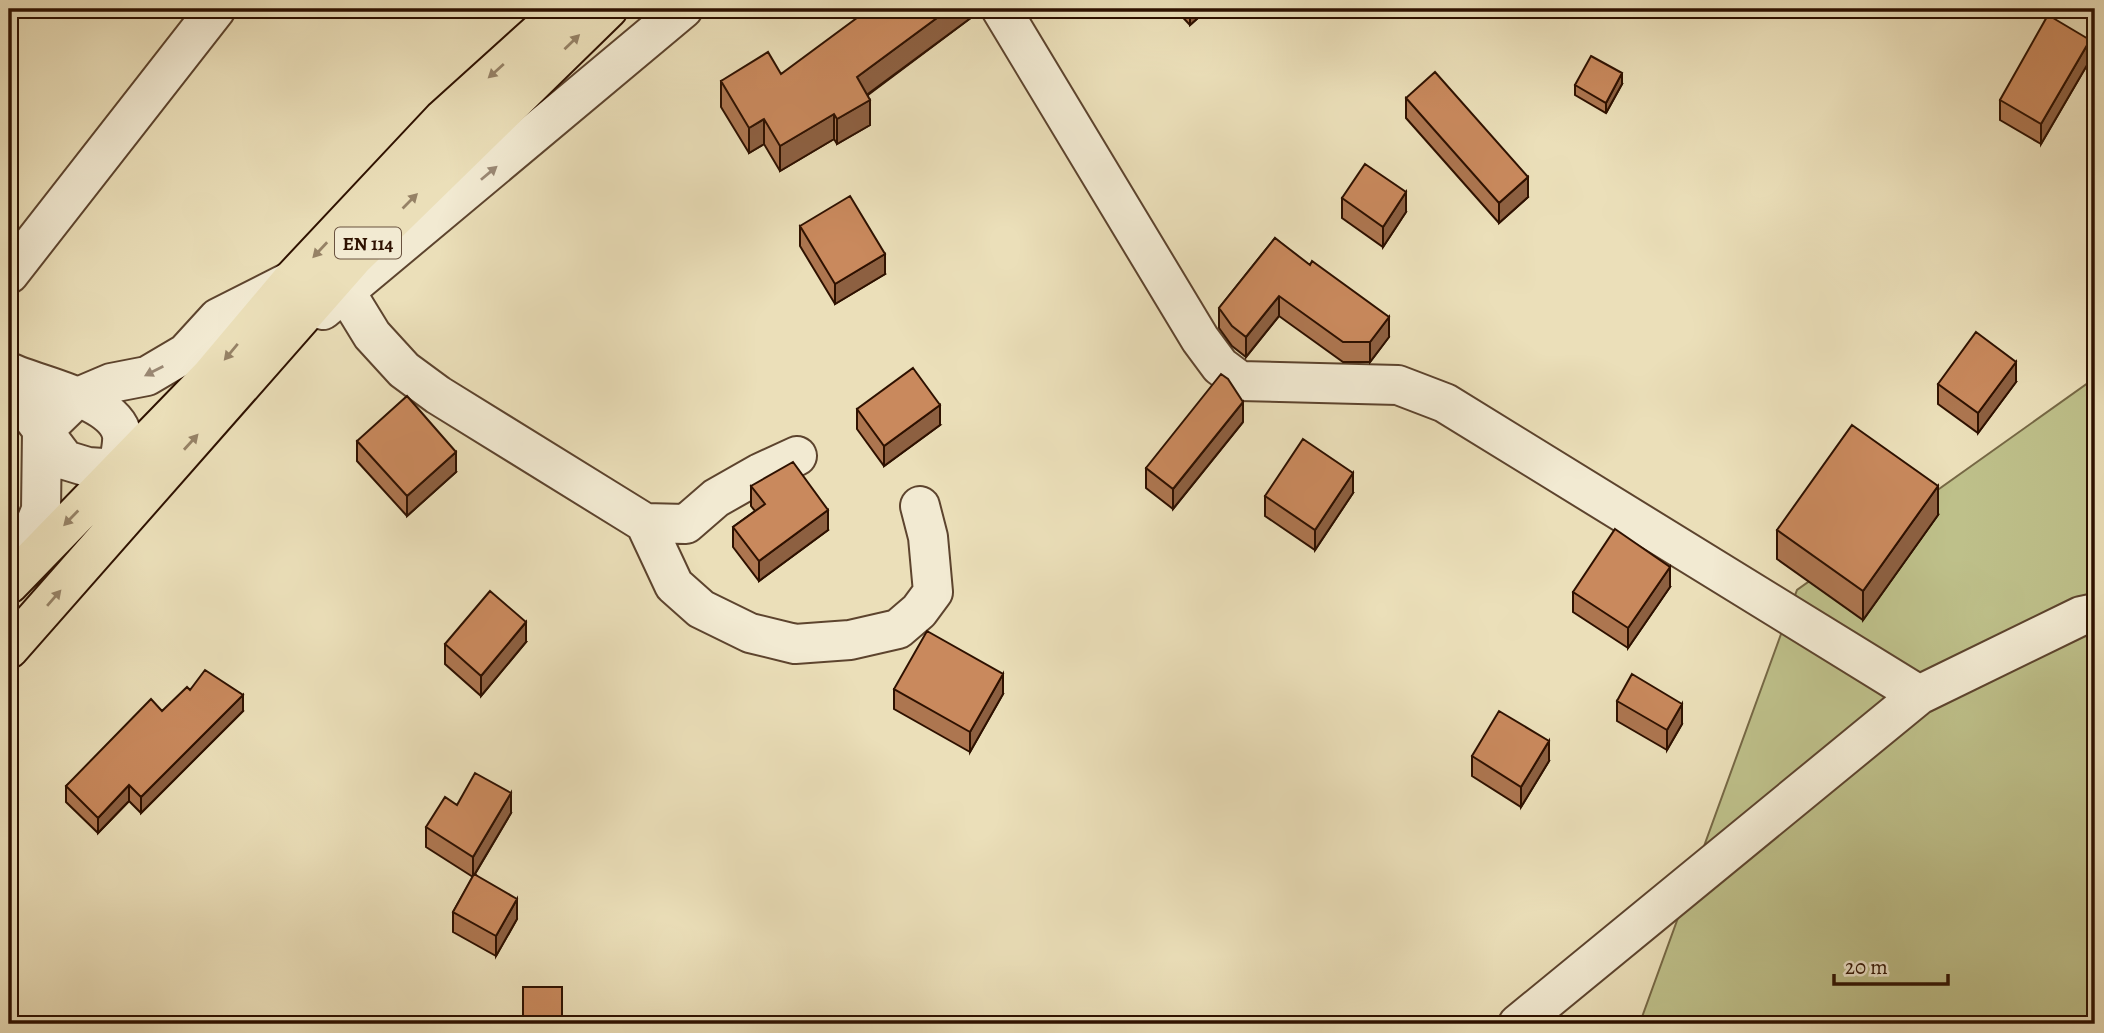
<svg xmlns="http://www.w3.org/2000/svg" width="2104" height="1033" font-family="Alegreya,serif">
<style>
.green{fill:#bec08a;stroke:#766845;stroke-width:2}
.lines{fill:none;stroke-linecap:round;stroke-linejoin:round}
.minor-casing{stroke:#5d442e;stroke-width:42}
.major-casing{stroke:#2e1100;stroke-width:42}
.minor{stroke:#f2ead2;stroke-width:38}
.major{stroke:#ebdfb9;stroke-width:38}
.wall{fill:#ad7650;stroke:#2e1100;stroke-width:2}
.shaded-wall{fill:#8d6041;stroke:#2e1100;stroke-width:2}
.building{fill:#c9895d;stroke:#2e1100;stroke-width:2}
.oneway{fill:#968266}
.oneway2{fill:#9a8874}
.labels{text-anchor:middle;stroke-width:5;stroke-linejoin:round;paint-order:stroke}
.shield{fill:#f2ead2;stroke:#69523f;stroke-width:2}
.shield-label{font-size:19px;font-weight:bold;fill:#2e1100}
</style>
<rect width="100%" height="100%" fill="#ebdfb9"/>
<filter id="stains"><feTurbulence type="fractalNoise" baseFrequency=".00286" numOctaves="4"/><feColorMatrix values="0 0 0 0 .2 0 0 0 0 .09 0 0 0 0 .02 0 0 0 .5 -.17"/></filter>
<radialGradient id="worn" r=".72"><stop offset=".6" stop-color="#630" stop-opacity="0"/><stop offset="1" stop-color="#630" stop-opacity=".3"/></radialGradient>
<!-- green -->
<path class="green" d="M2095 378V1024H1623L1642 1017 1797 590Z"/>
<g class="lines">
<!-- minor casing -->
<g class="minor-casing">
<path id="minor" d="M1001 9 1200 339 1220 366 1240 381 1398 385 1445 403 1919 695
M9 274 216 9
M345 291 372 335 404 370 438 395 645 523 686 524 716 498 760 473 797 456
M323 310 683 9
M9 372C38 386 115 399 122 435 123 445 119 459 118 469
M9 386 65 460 88 467 118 469
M645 523 674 585 701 609 750 633 795 644 850 640 898 629 919 611 933 592 928 537 920 506
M12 580 41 510 42 432 78 397 111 383 147 376 186 353 218 318 291 281
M1518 1024 1919 695 2081 616 2095 613"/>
</g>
<!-- major casing -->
<g class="major-casing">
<path id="major" d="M9 584 211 376 291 281 443 119 565 9
M9 649 354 257 608 9"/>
</g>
<!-- minor -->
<use href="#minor" class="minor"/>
<!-- major -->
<use href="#major" class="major"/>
</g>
<!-- wall -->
<path class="wall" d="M972 9V17L868 95 870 125 837 144 834 139 780 171 764 144 749 153 721 107V81L781 74Z
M1175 9H1208L1190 25Z
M2090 60 2041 144 2000 120V100Z
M1622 84 1606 113 1575 95V85Z
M1406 98 1528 197 1499 223 1406 118Z
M1342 198 1406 212 1383 247 1342 218Z
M800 226 885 274 835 304 800 246Z
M1275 238 1389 337 1370 362H1343L1279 316 1246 357 1232 346 1219 328V308Z
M2016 382 1978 433 1938 404V384Z
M857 409 940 425 884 466 857 429Z
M1243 422 1173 509 1146 488V468Z
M357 441 456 472 407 516 357 461Z
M751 486 828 530 759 581 733 547V527L755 511 751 506Z
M1353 493 1315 550 1265 516V496Z
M1938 515 1863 620 1777 559V530Z
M1670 587 1628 648 1573 612V592Z
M526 642 481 696 445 664V644Z
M894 689 1003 694 970 752 894 709Z
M190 690 243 711 141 813 129 801 98 833 66 802V786Z
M1617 701 1682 724 1667 750 1617 721Z
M1472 756 1549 761 1521 807 1472 776Z
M457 805 511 813 475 874 517 919 496 956 453 932V912L473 877 426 847V827Z"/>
<!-- shaded-wall -->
<path class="shaded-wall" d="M949 9H972V17L857 102V77Z
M1190 9H1208L1190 25Z
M2090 40V60L2041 144V124Z
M1622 73V84L1606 113V103Z
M870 100V125L837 144V119Z
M834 114V139L780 171V146Z
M764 119V144L749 153V128Z
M1528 177V197L1499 223V203Z
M1406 192V212L1383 247V227Z
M885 254V274L835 304V284Z
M1279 296V316L1246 357V337Z
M1389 317V337L1370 362V342Z
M2016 362V382L1978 433V413Z
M1243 402V422L1173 509V489Z
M940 405V425L884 466V446Z
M456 452V472L407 516V496Z
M1353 473V493L1315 550V530Z
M1938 486V515L1863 620V591Z
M828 510V530L759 581V561Z
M1670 567V587L1628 648V628Z
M526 622V642L481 696V676Z
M1003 674V694L970 752V732Z
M243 695V711L141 813V797Z
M1682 704V724L1667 750V730Z
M1549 741V761L1521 807V787Z
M129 785V801L98 833V818Z
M511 793V813L473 877V857Z
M517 899V919L496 956V936Z"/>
<!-- building -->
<path class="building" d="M869 9H949L857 77 870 100 837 119 834 114 780 146 764 119 749 128 721 81 768 52 781 74Z
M2048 15 2090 40 2041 124 2000 100Z
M1591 56 1622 73 1606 103 1575 85Z
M1435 72 1528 177 1499 203 1406 98Z
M1365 164 1406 192 1383 227 1342 198Z
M850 196 885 254 835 284 800 226Z
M1275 238 1310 265 1312 261 1389 317 1370 342H1343L1279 296 1246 337 1232 326 1219 308Z
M1976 332 2016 362 1978 413 1938 384Z
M913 368 940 405 884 446 857 409Z
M1221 374 1228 379 1243 402 1173 489 1146 468Z
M407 396 456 452 407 496 357 441Z
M1852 425 1938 486 1863 591 1777 530Z
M1303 439 1353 473 1315 530 1265 496Z
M793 462 828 510 759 561 733 527 765 504 751 486Z
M1615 529 1670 567 1628 628 1573 592Z
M490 591 526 622 481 676 445 644Z
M927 631 1003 674 970 732 894 689Z
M205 670 243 695 141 797 129 785 98 818 66 786 151 699 162 711 187 687 190 690Z
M1632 674 1682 704 1667 730 1617 701Z
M1499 711 1549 741 1521 787 1472 756Z
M475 773 511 793 473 857 426 827 445 797 457 805Z
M474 874 517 899 496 936 453 912Z
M523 987H562V1024H523Z"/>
<!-- one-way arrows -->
<defs><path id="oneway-solid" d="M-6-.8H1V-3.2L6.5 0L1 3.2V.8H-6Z" transform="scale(1.75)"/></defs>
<g class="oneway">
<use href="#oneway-solid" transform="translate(572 42) rotate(-44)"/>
<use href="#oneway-solid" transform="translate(496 71) rotate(138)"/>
<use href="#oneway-solid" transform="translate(410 201) rotate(-45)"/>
<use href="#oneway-solid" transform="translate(320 250) rotate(133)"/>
<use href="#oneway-solid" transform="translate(231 352) rotate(130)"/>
<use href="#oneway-solid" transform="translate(191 442) rotate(-48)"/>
<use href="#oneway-solid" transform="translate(71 518) rotate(134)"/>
<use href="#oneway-solid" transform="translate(54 598) rotate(-49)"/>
</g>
<g class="oneway2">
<use href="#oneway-solid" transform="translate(489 173) rotate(-40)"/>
<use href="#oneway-solid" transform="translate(154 371) rotate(153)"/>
</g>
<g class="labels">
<!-- shield labels -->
<rect class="shield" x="335" y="227.5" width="66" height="31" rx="5"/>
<g class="shield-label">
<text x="368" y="250">EN 114</text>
</g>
</g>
<!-- margin -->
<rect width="2104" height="1033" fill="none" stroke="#ebdfb9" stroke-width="35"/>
<rect x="10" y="10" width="2083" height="1012" fill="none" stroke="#2e1100" stroke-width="3.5"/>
<rect x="18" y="18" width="2069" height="998" fill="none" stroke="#2e1100" stroke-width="2"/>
<!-- scale -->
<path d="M1834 974v10h114v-10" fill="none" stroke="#2e1100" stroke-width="3.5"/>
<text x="1845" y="974" font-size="21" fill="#2e1100" stroke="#f2ead2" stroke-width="5" paint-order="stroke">20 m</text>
<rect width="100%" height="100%" filter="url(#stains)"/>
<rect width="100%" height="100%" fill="url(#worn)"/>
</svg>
